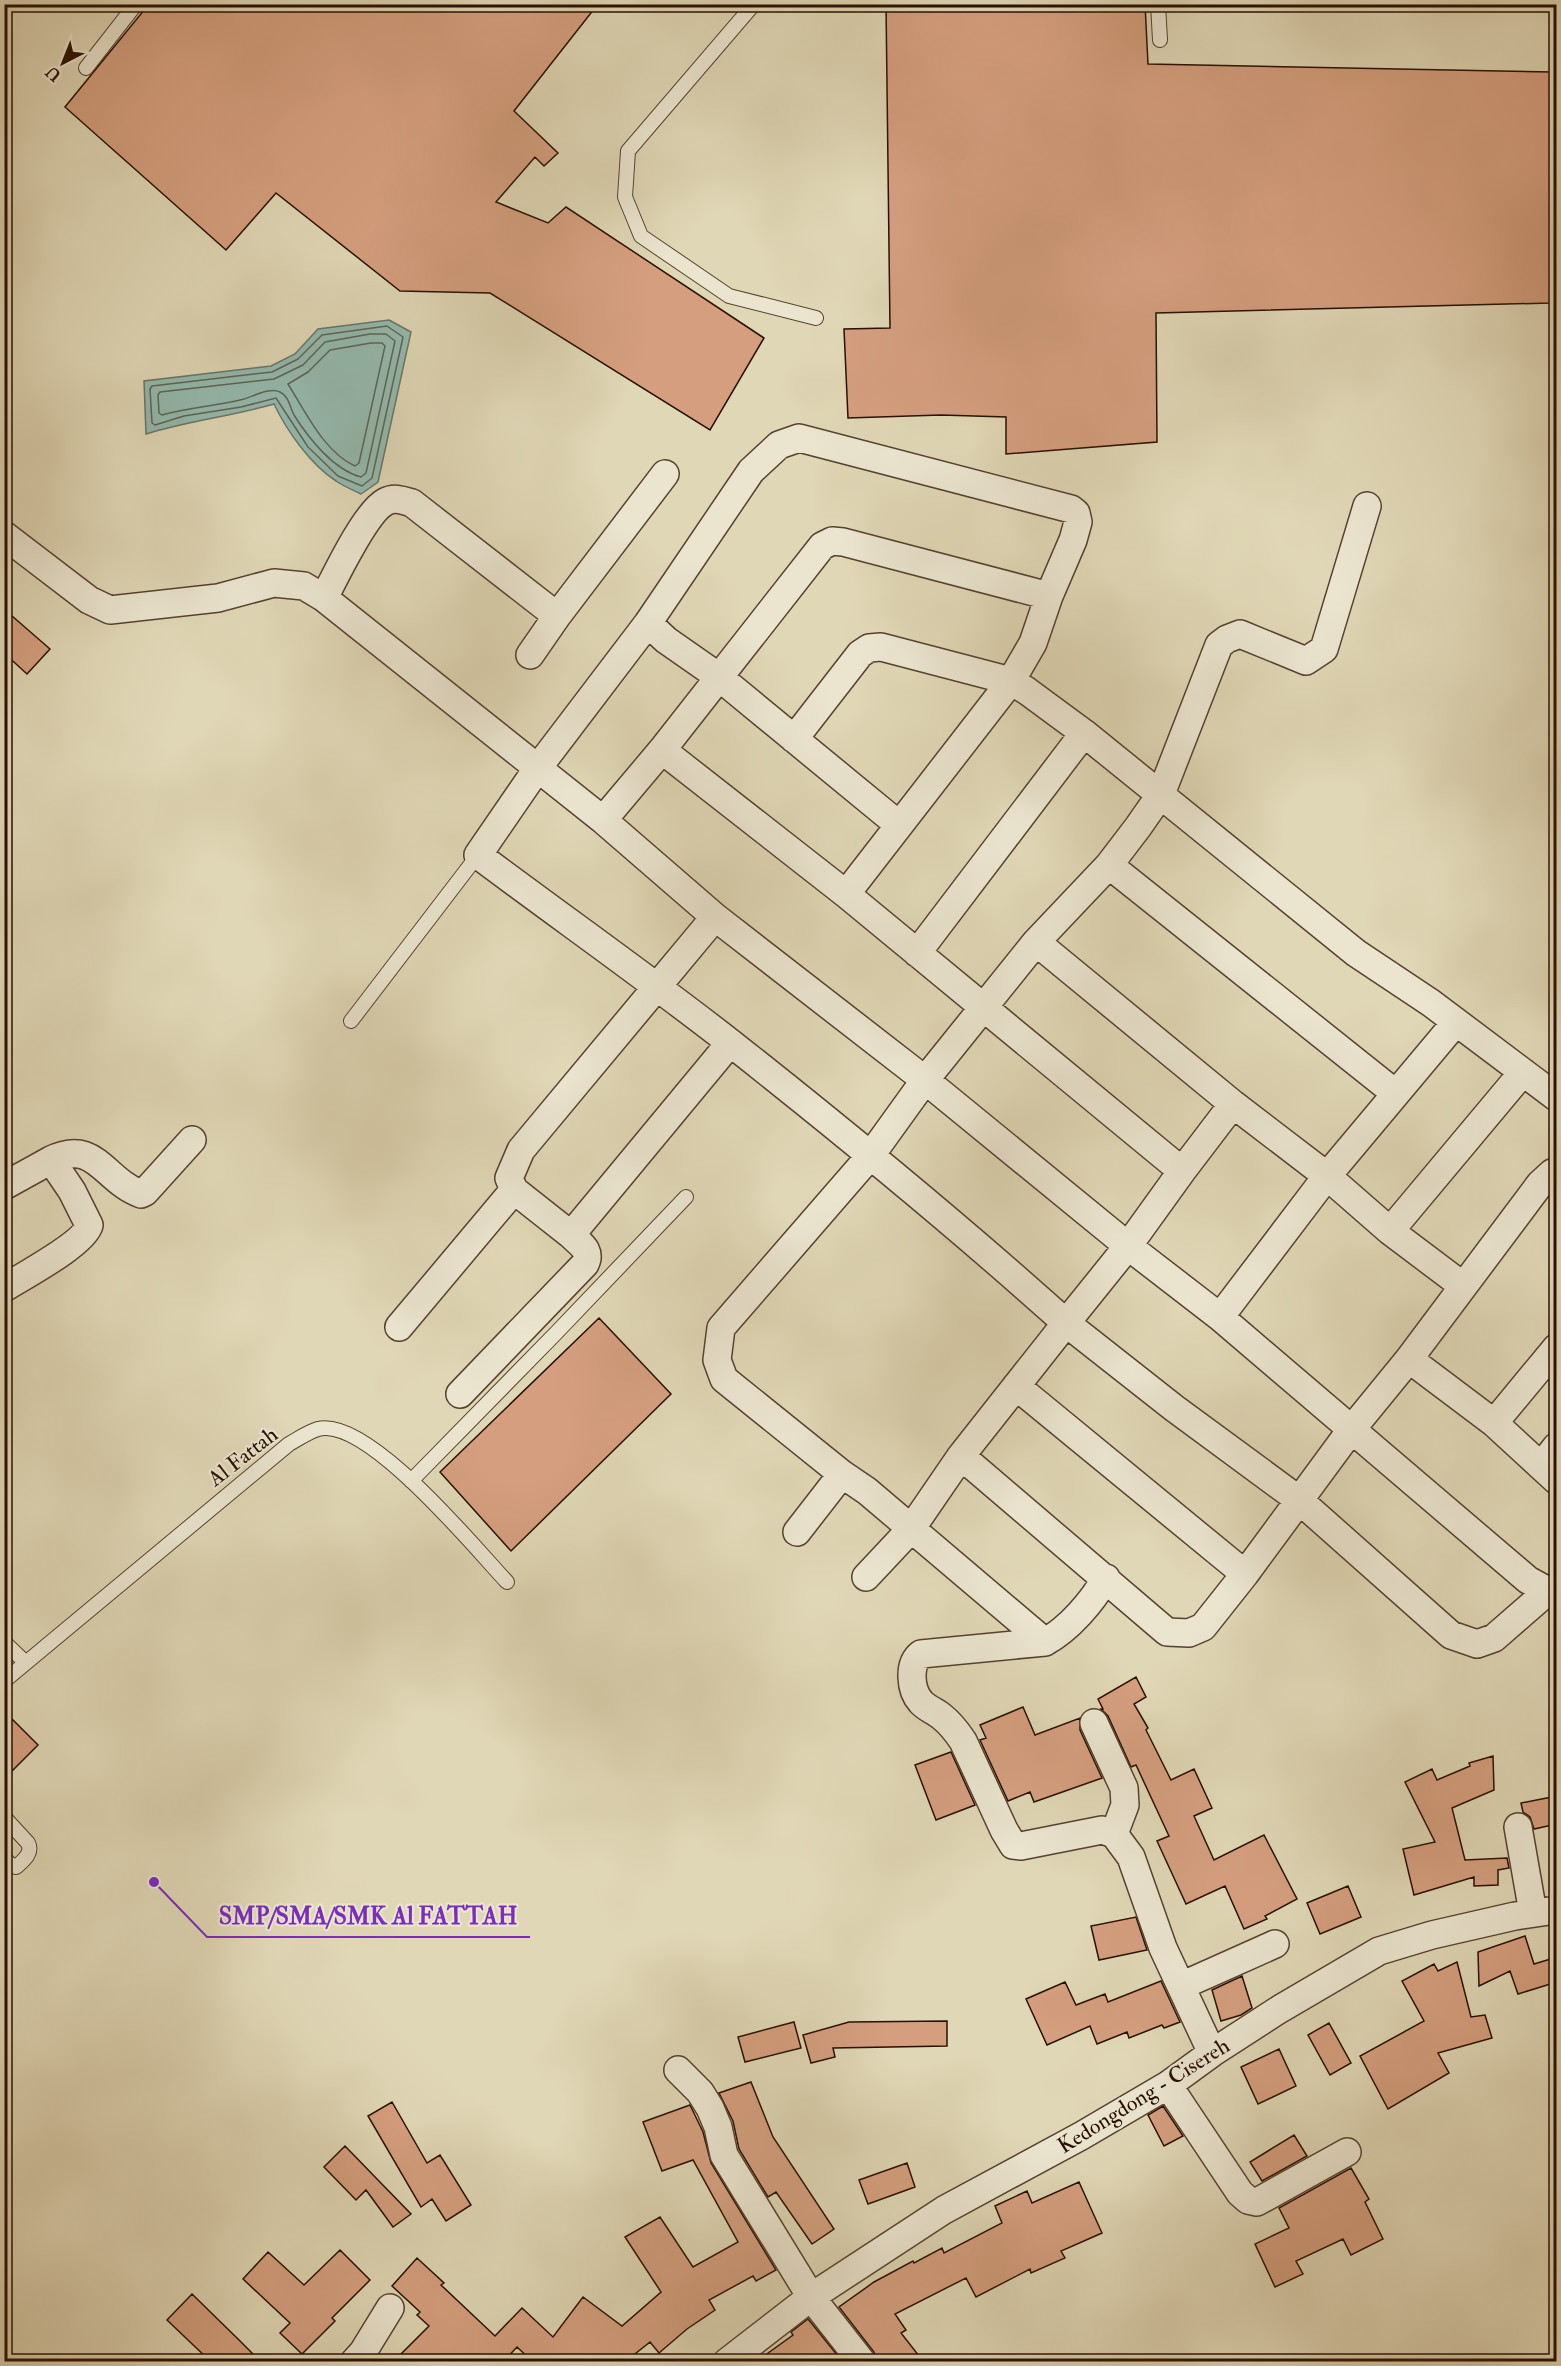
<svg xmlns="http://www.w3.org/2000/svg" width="1561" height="2366" font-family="'IM FELL Double Pica',serif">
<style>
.water{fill:#94baaf;stroke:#69766a;stroke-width:1.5}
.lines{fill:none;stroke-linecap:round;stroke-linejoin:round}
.shore{stroke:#5e6458;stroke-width:1.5}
.building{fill:#d59f7f;stroke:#280f02;stroke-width:1.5}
.lane-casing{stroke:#56412f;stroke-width:16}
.street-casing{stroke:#56412f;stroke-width:30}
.lane{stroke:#ebe5d0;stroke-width:14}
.street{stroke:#ebe5d0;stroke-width:27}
.labels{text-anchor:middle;stroke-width:4.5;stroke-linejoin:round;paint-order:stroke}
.street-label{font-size:22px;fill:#280f02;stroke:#ebe5d0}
.leader{fill:none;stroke:#7b2cbf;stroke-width:2}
.callout-dot{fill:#7b2cbf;stroke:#ebe5d0;stroke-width:2}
.callout-label{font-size:24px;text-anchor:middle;font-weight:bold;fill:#7b2cbf;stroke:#ebe5d0;stroke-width:4.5;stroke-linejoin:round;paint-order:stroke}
</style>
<rect width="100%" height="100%" fill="#e0d7b6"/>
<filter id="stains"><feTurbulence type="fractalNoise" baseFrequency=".00333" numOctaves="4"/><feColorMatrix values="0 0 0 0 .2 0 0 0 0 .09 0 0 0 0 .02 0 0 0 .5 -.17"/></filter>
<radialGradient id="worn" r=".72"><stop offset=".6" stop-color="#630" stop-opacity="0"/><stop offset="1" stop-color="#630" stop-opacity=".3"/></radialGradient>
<!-- water -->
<path class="water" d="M389 320 411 332 378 482 361 494C353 490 343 486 336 481 310 464 287 431 274 404 232 416 188 421 146 434L144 381 271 366 295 354 318 329Z"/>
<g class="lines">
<!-- shore -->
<path class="shore" d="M387 326 403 337 372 478 362 486 338 476 308 447 276 398 241 407 184 416 155 425 152 423 150 389 152 386 272 372 298 359 322 335Z
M370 334H386L395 341 366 473 361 477C334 470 309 439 294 415 290 408 289 396 280 392 270 387 254 396 244 399 217 406 189 407 162 415L159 413 158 395 160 392 274 379 303 365 325 342Z
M371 343H382L385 346 359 463 355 466C324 452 305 411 288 384L308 372 330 350Z"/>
</g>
<!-- building -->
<path class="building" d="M149 4H598L514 111 558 153 544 166 535 157 496 202 548 223 566 207 764 338 710 430 490 293 400 291 276 193 226 250 65 107Z
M886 4H1145L1148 64 1552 72 1550 303 1156 313 1157 442 1006 454V417L941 415 848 418 844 329 890 328Z
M4 609 50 649 27 674 4 653Z
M599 1318 671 1394 511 1551 440 1472Z
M1136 1677 1146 1697 1134 1704 1148 1728 1146 1730 1171 1780 1194 1769 1212 1808 1194 1816 1214 1860 1264 1835 1297 1899 1265 1916 1267 1919 1244 1929 1225 1886 1186 1904 1157 1841 1169 1836 1136 1765 1131 1767 1108 1716 1101 1709H1103L1098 1699Z
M1023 1707 1035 1735 1080 1718V1730L1102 1778 1034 1802 1030 1792 1008 1801 980 1740 986 1738 980 1725Z
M4 1711 38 1745 4 1779Z
M951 1752 975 1805 936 1820 915 1765Z
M1493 1756 1494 1790 1452 1808 1465 1860 1507 1858 1509 1868 1498 1870V1885L1474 1886V1877L1414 1895 1403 1849 1435 1842 1405 1782 1432 1769 1437 1780 1470 1766 1469 1763Z
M1557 1796V1824L1534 1829 1530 1817 1523 1812 1521 1803Z
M1348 1886 1361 1917 1320 1934 1307 1903Z
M1136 1917 1147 1950 1099 1960 1091 1926Z
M1525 1936 1534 1964 1557 1957V1982L1518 1994 1510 1971 1479 1986 1478 1952Z
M1457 1962 1471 2017 1485 2015 1492 2038 1438 2053 1449 2073 1388 2109 1360 2056 1424 2021 1402 1981 1434 1964 1438 1971Z
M1242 1976 1252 2008 1241 2015 1221 2021 1212 1990Z
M1161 1981 1180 2022 1164 2028 1162 2025 1129 2038 1127 2032 1097 2044 1090 2026 1047 2045 1026 1999 1065 1982 1076 2005 1105 1994 1108 2002Z
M947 2021V2046L833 2048 835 2057 811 2063 803 2035 849 2022Z
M794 2022 801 2048 745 2062 738 2037Z
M1329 2023 1351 2063 1330 2075 1308 2035Z
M1279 2049 1296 2086 1258 2104 1241 2067Z
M751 2082 773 2137 834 2229 812 2244 776 2192 768 2197 739 2149 733 2121 719 2093Z
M392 2102 427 2163 440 2155 471 2205 446 2221 432 2199 421 2207 368 2116Z
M690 2105 703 2132 711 2163 776 2270 756 2281 753 2276 709 2300 715 2310 687 2329 659 2353 650 2342 626 2361H532L517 2347 504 2361H394L429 2326 417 2315 420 2312 392 2286 417 2258 444 2283 441 2285 495 2336 522 2308 553 2337 583 2297 622 2326 661 2292 625 2237 660 2217 693 2267 738 2242 693 2160 662 2171 643 2122Z
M1163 2106 1183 2136 1164 2146 1148 2115Z
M1294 2135 1307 2156 1262 2181 1250 2162Z
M345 2146 377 2179 411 2214 393 2227 366 2190 356 2200 324 2167Z
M907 2163 915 2187 868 2204 859 2180Z
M1351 2168 1369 2199 1365 2202 1383 2239 1351 2255 1343 2239 1296 2261 1303 2274 1275 2287 1255 2244 1289 2228 1279 2208Z
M1079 2182 1102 2233 1061 2251 1065 2258 1031 2273 1030 2269 976 2297 966 2278 895 2314 906 2330 901 2333 923 2361H877L874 2352 839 2307 874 2282 913 2261 914 2263 942 2248 944 2253 1002 2223 995 2206 1027 2191 1032 2203Z
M340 2250 370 2280 332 2318 335 2321 302 2354 280 2333 290 2323 243 2279 268 2252 304 2285Z
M192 2294 238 2339 260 2361H210L167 2320Z
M808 2319 842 2361H757L793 2335 791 2332Z"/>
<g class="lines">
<!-- lane casing -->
<g class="lane-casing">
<path id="lane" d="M754 4 628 151 625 197 641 236 729 296 816 318
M1158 4 1160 40
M86 68 136 4
M351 1021 478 855
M411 1481 557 1332 686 1197
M4 1642 26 1663
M4 1681 289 1444C298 1439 308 1432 318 1429 367 1416 474 1547 507 1582
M4 1817 28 1843C33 1853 24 1860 16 1867L11 1865 4 1858"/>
</g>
<!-- street casing -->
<g class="street-casing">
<path id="street" d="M4 535 89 600 110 610 218 598 274 583 304 586 324 598 603 820 715 917 925 1080 1128 1246 1220 1317 1528 1580 1548 1591 1556 1587
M324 598C335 577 365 513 385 502 394 497 402 500 412 503L557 616
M648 623 751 471 779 445 799 438 1071 509 1076 513 1078 522 1073 540 1049 596 1033 643 1011 681 846 894
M530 655 557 616 665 474
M794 739 860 654 869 648 881 647 1011 681 1027 691 1084 733 1356 953 1431 1003 1556 1097
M662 750 846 894 1182 1171 1128 1246 1066 1323C958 1226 846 1134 732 1044 649 979 562 918 478 855L537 769 648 623 666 640 719 677 899 825
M603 820 662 750 822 546 832 541 843 542 1049 596
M1109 865 1395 1093
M1036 942 1233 1104 1327 1176 1390 1231 1463 1286
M917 953 1084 733
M51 1160C96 1138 103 1180 141 1194L145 1192 192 1140
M1182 1171 1233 1104
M4 1186 51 1160 72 1191 89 1225C85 1243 22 1277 4 1288
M514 1190 509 1178 521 1150 715 917
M1390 1231 1523 1072
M1220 1317 1327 1176 1456 1022
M399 1327 514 1190 571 1235 730 1043
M1409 1359 1494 1423 1556 1480
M1016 1386 1245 1574
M460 1394 585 1264C592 1250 580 1244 571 1235
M1494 1423 1556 1348
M961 1456 1167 1632 1189 1633 1203 1627 1245 1574 1351 1430 1409 1359 1540 1184 1552 1173 1556 1176
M1541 1466 1556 1447
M797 1532 842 1474
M866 1577 911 1529 961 1456 1066 1323 1174 1408 1299 1500 1451 1635 1477 1644 1494 1638 1548 1591
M1106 1578C1092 1602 1069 1629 1045 1642L921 1654C908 1664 910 1690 921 1702 926 1708 935 1711 941 1716 950 1723 957 1732 963 1741L1004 1830 1013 1845 1021 1846 1102 1830 1114 1834 1131 1857 1163 1948 1212 2053
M1045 1642 867 1491 842 1474 724 1379 717 1360 721 1328 871 1155 925 1080 1036 942 1109 865 1138 827 1161 794 1219 645 1227 639 1240 634 1306 661 1324 649 1367 506
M1094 1723 1124 1788 1125 1805 1114 1834
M1518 1827 1533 1913
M1181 1986 1275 1944
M678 2070 700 2092 710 2108 718 2127 724 2155 811 2297 862 2362
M1168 2085 1240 2193 1248 2200 1257 2202 1347 2152
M354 2362 363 2352 390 2308
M727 2362 811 2297 944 2210 1081 2136 1168 2085 1212 2053 1280 2009 1379 1951 1432 1935 1515 1916 1556 1910"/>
</g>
<!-- lane -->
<use href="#lane" class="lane"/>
<!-- street -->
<use href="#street" class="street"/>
</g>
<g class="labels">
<!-- street labels -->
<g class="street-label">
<text transform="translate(242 1456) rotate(-38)" y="8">Al Fattah</text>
<text transform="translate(1143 2095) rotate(-32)" y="8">Kedongdong - Cisereh</text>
</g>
</g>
<!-- callouts -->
<path class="leader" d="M154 1882L207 1937H530"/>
<circle class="callout-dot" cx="154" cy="1882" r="6"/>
<g class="callout-label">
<text x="368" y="1924">SMP/SMA/SMK Al FATTAH</text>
</g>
<!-- margin -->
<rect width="1561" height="2366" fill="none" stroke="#e0d7b6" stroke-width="24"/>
<rect x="6" y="6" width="1549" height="2354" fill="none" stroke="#280f02" stroke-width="3"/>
<rect x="12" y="12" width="1537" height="2342" fill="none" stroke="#280f02" stroke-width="1.5"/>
<!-- north arrow -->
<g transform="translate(63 63) rotate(222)" stroke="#ebe5d0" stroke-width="4.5" paint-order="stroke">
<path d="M0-4.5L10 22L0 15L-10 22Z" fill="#280f02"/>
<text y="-9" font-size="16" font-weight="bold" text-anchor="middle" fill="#280f02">U</text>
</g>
<rect width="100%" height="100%" filter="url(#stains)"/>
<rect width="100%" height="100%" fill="url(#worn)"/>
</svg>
